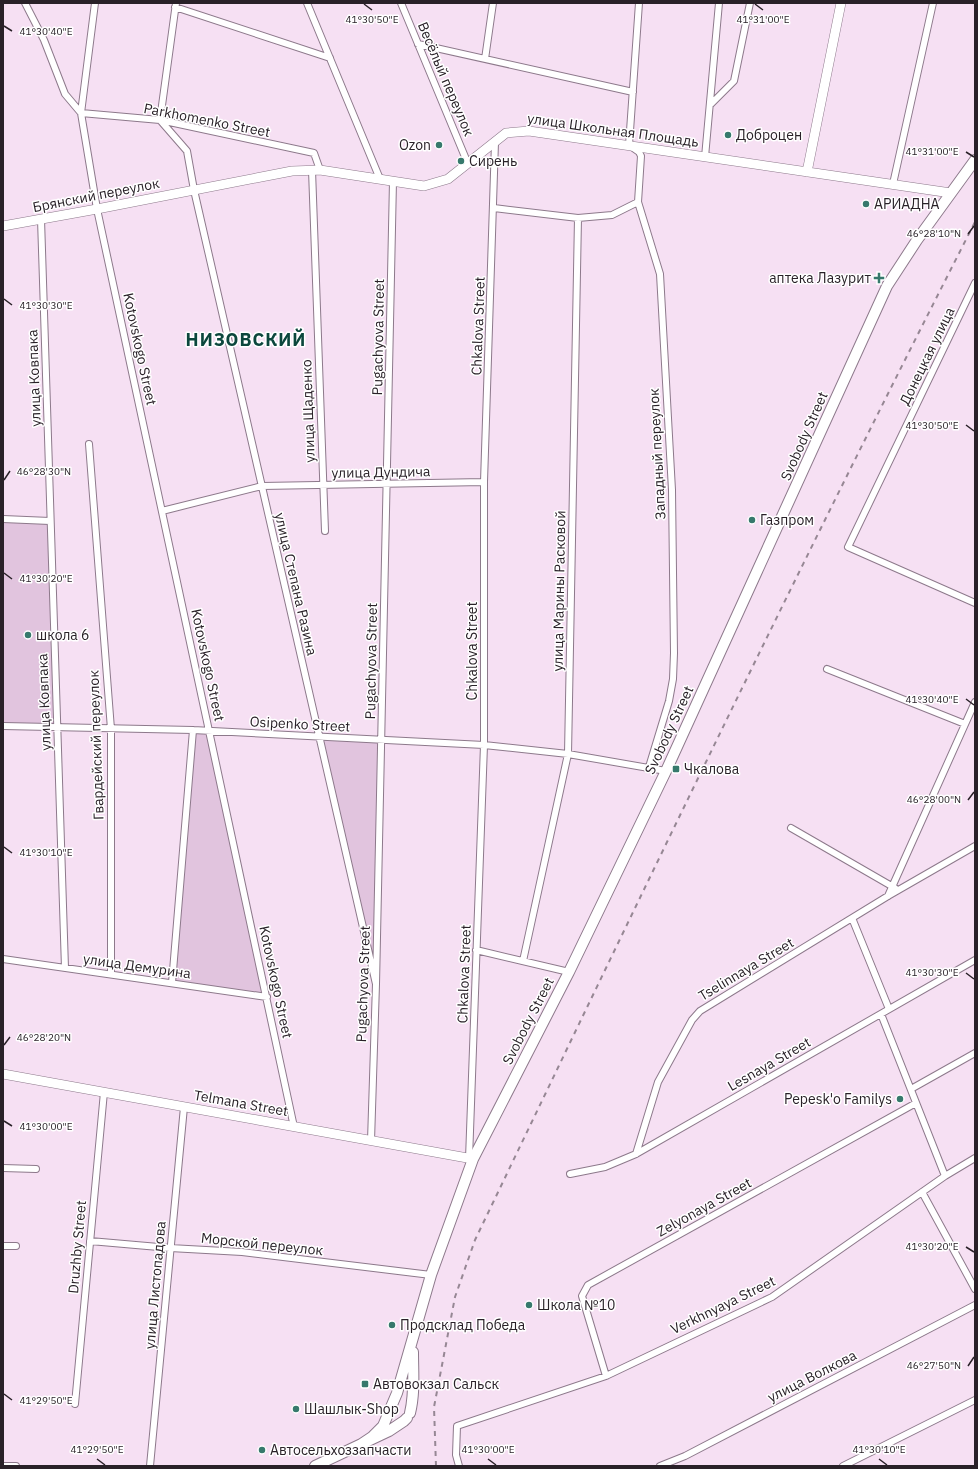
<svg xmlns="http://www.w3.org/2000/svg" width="978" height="1469" font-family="'IBM Plex Sans',sans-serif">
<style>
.green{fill:#e1c4de}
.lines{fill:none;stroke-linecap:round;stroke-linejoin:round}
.street-casing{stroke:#8d798b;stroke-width:8}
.secondary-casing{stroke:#8d798b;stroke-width:10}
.primary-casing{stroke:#8d798b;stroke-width:12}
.street{stroke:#fff;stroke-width:6}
.secondary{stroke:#fff;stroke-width:9}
.primary{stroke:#fff;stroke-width:10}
.rail{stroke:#968794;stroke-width:2;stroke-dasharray:5 5;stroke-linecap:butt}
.ticks{fill:none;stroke:#292128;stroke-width:1.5}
.poi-dot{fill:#36796c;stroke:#fff;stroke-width:1.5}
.labels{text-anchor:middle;stroke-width:3;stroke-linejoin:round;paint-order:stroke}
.street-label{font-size:14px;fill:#292128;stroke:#fff}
.poi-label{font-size:14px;fill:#292128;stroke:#fff;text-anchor:start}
.district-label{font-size:18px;font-weight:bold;letter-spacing:1px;fill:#0c473d;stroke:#fff}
.ticks-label{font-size:10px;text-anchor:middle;fill:#292128;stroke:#fff;stroke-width:3;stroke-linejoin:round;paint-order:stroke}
</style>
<rect width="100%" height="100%" fill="#f6e0f3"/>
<!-- green -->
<path class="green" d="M3 519 50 521 57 728 3 726Z
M193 730 210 732 267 997 172 983Z
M318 738 384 740 376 984Z"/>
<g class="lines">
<!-- street casing -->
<g class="street-casing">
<path id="street" d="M25 3 44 40 65 94 81 113 160 120 314 153 320 170
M95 3 81 113 97 209 294 1127
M176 3 160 120 187 151 194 190 376 984
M307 3 380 179
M401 3 468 164
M639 3 629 145 639 152 641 156 638 202 660 274 672 490 674 653 673 679 669 701 649 767
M175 7 330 58
M418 44 633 92
M485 59 493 3
M710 105 734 81 750 3
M705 157 719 3
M312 170 325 531
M893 184 933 3
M494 208 578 218 612 215 638 202
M41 219 65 968
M975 283 848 547 975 603
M89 444 111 729V974
M162 511 262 486 484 482
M3 519 50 521
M827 669 965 724
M3 726 193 730 484 745 568 754 666 771
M791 828 895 888
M888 896 975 702
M852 918 889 1009
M476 950 569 972
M3 959 267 997
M523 961 568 754 578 218
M172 983 193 730
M881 1014 945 1176
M911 1089 975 1053
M371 1141 376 984 393 181
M636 1154 658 1082 692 1020 700 1011 888 896 975 846
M469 1159 484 745V482L495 142
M3 1168 36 1169
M570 1174 605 1167 636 1154 975 960
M922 1192 975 1289
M90 1241 170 1248 242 1252 431 1275
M3 1246H16
M606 1376 582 1296 588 1285 916 1103
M75 1404 104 1092
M3 1466H16
M150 1466 184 1107
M459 1466 456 1455 457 1426 606 1376 772 1297 945 1176 975 1158
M660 1466 685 1456 975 1305
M843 1466 975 1400"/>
</g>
<!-- secondary casing -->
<g class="secondary-casing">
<path id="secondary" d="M807 172 841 3
M3 226 97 209 292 171 320 170 424 186 448 179 506 133 529 131 951 193
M3 1074 473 1159"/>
</g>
<!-- primary casing -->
<g class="primary-casing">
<path id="primary" d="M410 1413C415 1393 413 1372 413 1352
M360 1445 372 1437 383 1426 397 1393 431 1275 473 1159 569 972 666 771 887 286 917 240 975 160
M315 1466 389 1431 404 1421 407 1418"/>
</g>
<!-- street -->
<use href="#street" class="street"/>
<!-- secondary -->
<use href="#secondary" class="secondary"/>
<!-- primary -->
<use href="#primary" class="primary"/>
<!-- rail -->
<path class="rail" d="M436 1466 434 1407 455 1297 475 1240C639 899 803 558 975 222"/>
</g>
<!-- ticks -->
<path class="ticks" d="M364 4 372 10M755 4 763 10M4 26 12 31M966 152 974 157M968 234 974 226M4 299 12 305M966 425 974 431M4 480 10 471M4 573 12 579M966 699 974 705M968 800 974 792M4 847 12 853M966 973 974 979M4 1045 10 1037M4 1121 12 1126M966 1247 974 1252M968 1366 974 1357M4 1394 12 1400M97 1459 105 1465M488 1459 496 1465M879 1459 887 1465"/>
<!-- markers -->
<g class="poi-dot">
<circle cx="728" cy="135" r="4"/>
<circle cx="439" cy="145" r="4"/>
<circle cx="461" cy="161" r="4"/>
<circle cx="866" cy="204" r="4"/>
<path d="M877 272h4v4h4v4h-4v4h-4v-4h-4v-4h4z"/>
<circle cx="752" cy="520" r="4"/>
<circle cx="28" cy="635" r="4"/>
<rect x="672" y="765" width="8" height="8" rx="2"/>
<circle cx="900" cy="1099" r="4"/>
<circle cx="529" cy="1305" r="4"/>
<circle cx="392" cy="1325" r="4"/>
<rect x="361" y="1380" width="8" height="8" rx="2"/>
<circle cx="296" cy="1409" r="4"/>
<circle cx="262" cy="1450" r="4"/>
</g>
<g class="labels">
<!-- street labels -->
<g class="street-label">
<text transform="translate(446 79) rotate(67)" y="5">Весёлый переулок</text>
<text transform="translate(207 120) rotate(11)" y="5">Parkhomenko Street</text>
<text transform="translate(613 130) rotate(8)" y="5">улица Школьная Площадь</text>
<text transform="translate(96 195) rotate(-11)" y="5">Брянский переулок</text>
<text transform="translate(478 326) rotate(-88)" y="5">Chkalova Street</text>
<text transform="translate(378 337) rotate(-89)" y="5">Pugachyova Street</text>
<text transform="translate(140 349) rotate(78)" y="5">Kotovskogo Street</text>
<text transform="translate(927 356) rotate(-64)" y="5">Донецкая улица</text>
<text transform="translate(34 378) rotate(-92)" y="5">улица Ковпака</text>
<text transform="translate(308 411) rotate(-92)" y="5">улица Щаденко</text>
<text transform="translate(804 436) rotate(-66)" y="5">Svobody Street</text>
<text transform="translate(657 454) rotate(-93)" y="5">Западный переулок</text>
<text transform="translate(381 472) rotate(-1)" y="5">улица Дундича</text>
<text transform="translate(296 584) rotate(77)" y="5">улица Степана Разина</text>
<text transform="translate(559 591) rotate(-89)" y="5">улица Марины Расковой</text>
<text transform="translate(472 651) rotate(-90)" y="5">Chkalova Street</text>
<text transform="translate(371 661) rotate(-89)" y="5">Pugachyova Street</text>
<text transform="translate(208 665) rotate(78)" y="5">Kotovskogo Street</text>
<text transform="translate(44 702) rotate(-92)" y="5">улица Ковпака</text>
<text transform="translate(300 724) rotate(3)" y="5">Osipenko Street</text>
<text transform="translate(669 730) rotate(-65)" y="5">Svobody Street</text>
<text transform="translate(96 745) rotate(-92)" y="5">Гвардейский переулок</text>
<text transform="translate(137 966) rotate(8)" y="5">улица Демурина</text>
<text transform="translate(746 969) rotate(-31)" y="5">Tselinnaya Street</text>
<text transform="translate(464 974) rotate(-88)" y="5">Chkalova Street</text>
<text transform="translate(276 982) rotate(78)" y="5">Kotovskogo Street</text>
<text transform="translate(363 984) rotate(-88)" y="5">Pugachyova Street</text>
<text transform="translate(528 1021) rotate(-63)" y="5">Svobody Street</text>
<text transform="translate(769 1064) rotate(-30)" y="5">Lesnaya Street</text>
<text transform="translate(241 1103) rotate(10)" y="5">Telmana Street</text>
<text transform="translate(704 1207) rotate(-29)" y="5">Zelyonaya Street</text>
<text transform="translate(262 1244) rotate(6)" y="5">Морской переулок</text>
<text transform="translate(77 1247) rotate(-85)" y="5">Druzhby Street</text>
<text transform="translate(155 1285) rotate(-85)" y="5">улица Листопадова</text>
<text transform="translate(723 1305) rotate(-26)" y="5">Verkhnyaya Street</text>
<text transform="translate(812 1376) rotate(-27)" y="5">улица Волкова</text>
</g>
<!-- poi labels -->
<g class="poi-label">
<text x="736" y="140">Доброцен</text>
<text x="431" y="150" text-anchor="end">Ozon</text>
<text x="469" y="166">Сирень</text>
<text x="874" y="209">АРИАДНА</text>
<text x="871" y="283" text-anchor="end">аптека Лазурит</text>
<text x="760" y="525">Газпром</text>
<text x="36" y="640">школа 6</text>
<text x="684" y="774">Чкалова</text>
<text x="892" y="1104" text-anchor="end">Pepesk'o Familys</text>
<text x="537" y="1310">Школа №10</text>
<text x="400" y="1330">Продсклад Победа</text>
<text x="373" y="1389">Автовокзал Сальск</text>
<text x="304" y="1414">Шашлык-Shop</text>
<text x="270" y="1455">Автосельхоззапчасти</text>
</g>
<!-- district labels -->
<g class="district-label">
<text x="246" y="346">НИЗОВСКИЙ</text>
</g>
</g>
<g class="ticks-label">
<text x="372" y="23">41°30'50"E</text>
<text x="763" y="23">41°31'00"E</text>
<text x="46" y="35">41°30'40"E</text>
<text x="932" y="155">41°31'00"E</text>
<text x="934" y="237">46°28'10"N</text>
<text x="46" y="309">41°30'30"E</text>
<text x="932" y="429">41°30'50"E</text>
<text x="44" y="475">46°28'30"N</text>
<text x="46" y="582">41°30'20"E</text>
<text x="932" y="703">41°30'40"E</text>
<text x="934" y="803">46°28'00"N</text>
<text x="46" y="856">41°30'10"E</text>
<text x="932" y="976">41°30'30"E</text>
<text x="44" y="1041">46°28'20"N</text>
<text x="46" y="1130">41°30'00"E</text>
<text x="932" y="1250">41°30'20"E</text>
<text x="934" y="1369">46°27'50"N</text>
<text x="46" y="1404">41°29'50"E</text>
<text x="97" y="1453">41°29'50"E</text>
<text x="488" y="1453">41°30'00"E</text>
<text x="879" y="1453">41°30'10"E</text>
</g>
<!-- border -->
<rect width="978" height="1469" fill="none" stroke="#292128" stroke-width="8"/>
</svg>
